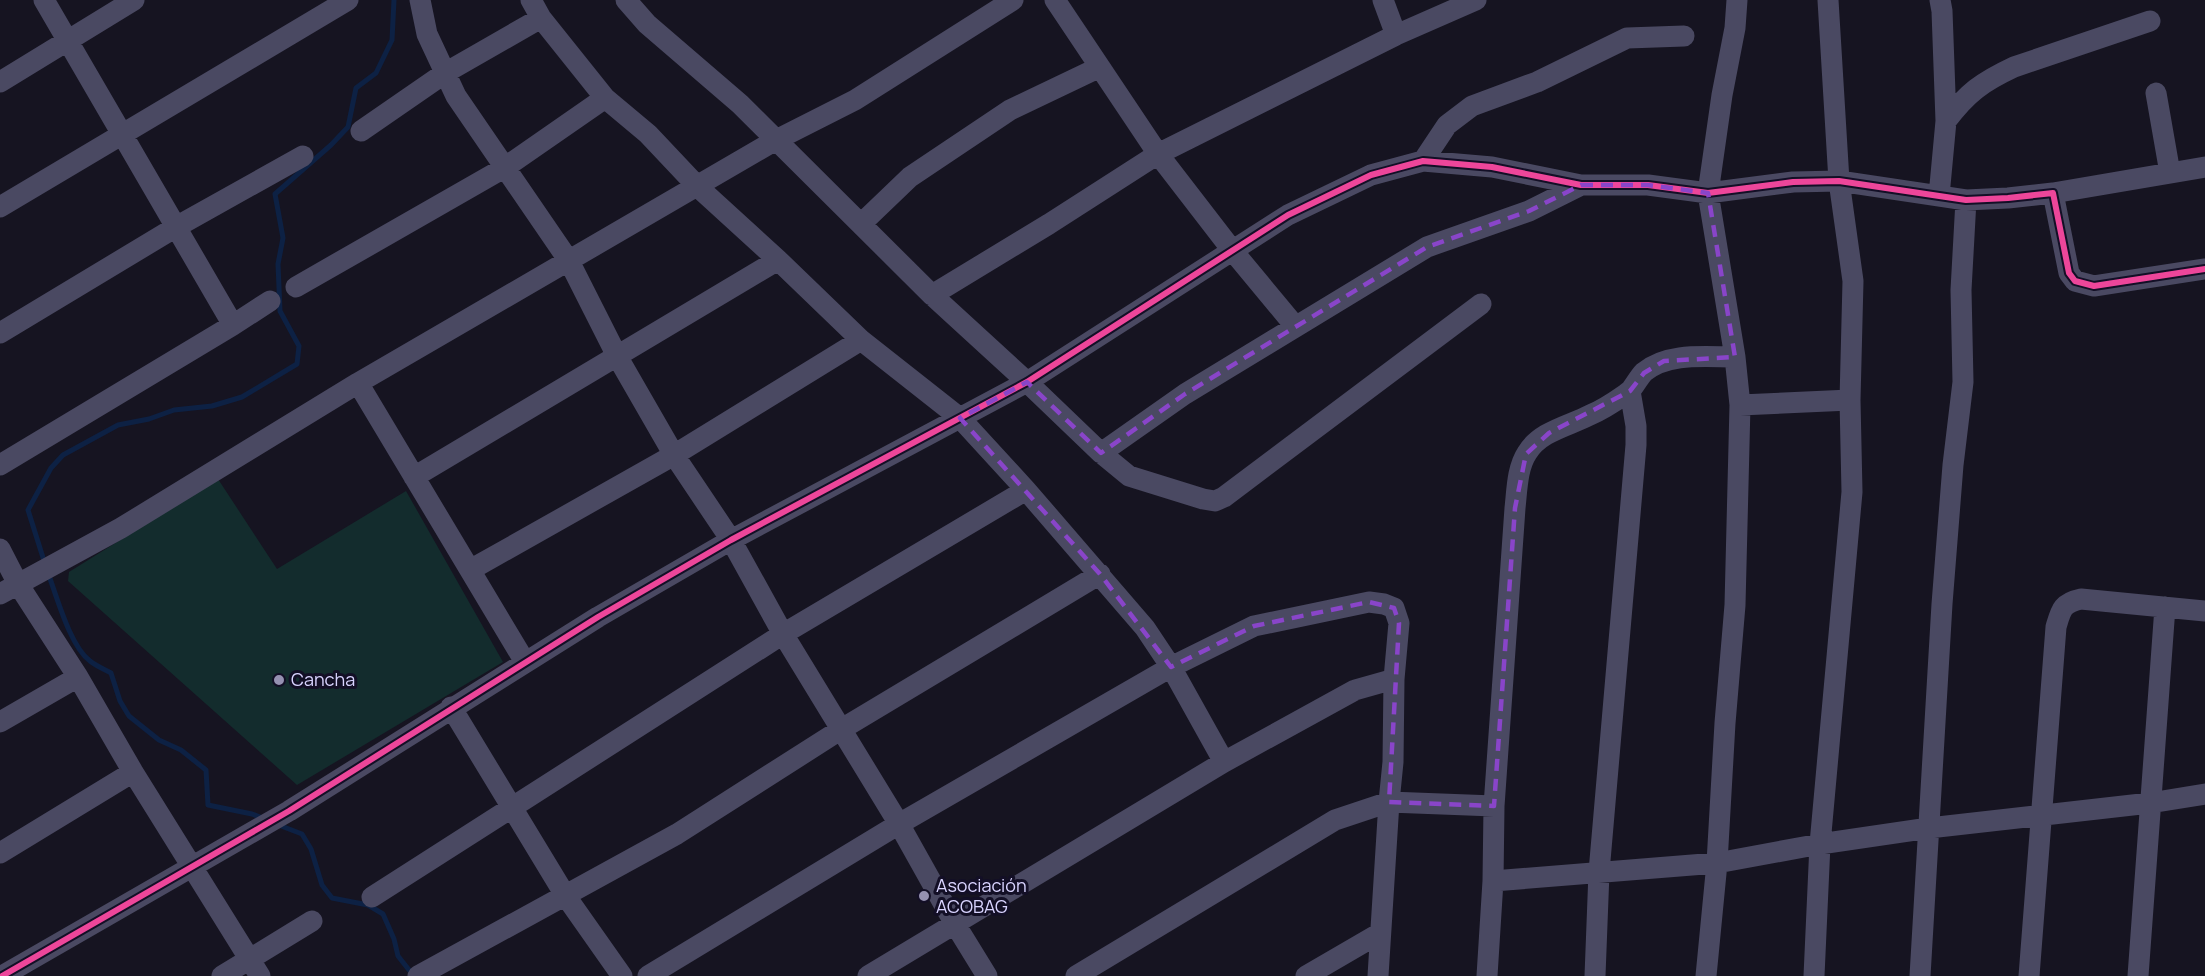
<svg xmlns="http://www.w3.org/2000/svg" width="2205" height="976" font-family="Manrope,sans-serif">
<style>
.green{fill:#132c2d}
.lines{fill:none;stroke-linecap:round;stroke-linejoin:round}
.stream{stroke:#0d2144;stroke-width:5}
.street{stroke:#4a4962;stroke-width:21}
.cycleway-casing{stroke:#130f26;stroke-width:10}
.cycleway{stroke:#ed469a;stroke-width:6}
.marked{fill:none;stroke:#8945c9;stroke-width:4.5;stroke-dasharray:12 8;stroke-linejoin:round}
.poi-dot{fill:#9591b1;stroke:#130f26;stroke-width:2}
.labels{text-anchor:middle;stroke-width:6;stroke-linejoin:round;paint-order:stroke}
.poi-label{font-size:18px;fill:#d9d4ff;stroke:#130f26;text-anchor:start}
</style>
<rect width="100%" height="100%" fill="#161421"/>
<!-- green -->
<path class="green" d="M218 479 277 569 406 491 503 662 297 785 68 581 69 572Z"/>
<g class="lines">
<!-- stream -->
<path class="stream" d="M45 564 28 510 51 468 63 455 118 425 149 419 174 410 212 406 242 397 297 364 299 346 280 311 278 264 283 238 275 194 331 145 348 127 356 88 376 73 392 40 394 0
M48 573C57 597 70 646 90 661 96 666 104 669 111 673L120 701 129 716 159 740 181 750 206 770 208 805 252 814 265 819
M276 824 302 834 311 849 322 885 332 898 368 905 383 914 394 939 398 956 413 975"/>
<!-- street -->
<path class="street" d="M44 0 233 325
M420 0 427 34 456 96 569 261 617 356 674 455 731 540 783 634 899 824 955 924 987 976
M531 0 541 18 605 98 648 134 698 187 778 260 861 340 960 418 1026 490 1145 628 1171 667 1224 762
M626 0 647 24 740 104 932 295 1027 382 1101 453 1129 476 1203 499 1215 501 1224 497 1481 304
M1055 0 1158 154 1232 250 1295 326
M1383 0 1396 35
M0 82 134 0
M2156 93 2170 173
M1946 121C1967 93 1982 82 2014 67L2150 21
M361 131 445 73 541 18
M1423 161 1447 125 1472 106 1537 82 1627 38 1684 36
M2053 193 2205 167
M1939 196 1946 121 1942 11 1940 0
M0 207 348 0
M861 224 910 177 1010 110 1100 67
M296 287 504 168 605 98
M932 295 1049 224 1158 154 1396 35 1476 0
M0 333 176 227 303 156
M358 383 525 662
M1740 405 1850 400
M1101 453 1185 394 1427 247 1529 211 1581 185
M0 465 233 325 270 301
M414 477 778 260
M0 549 18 584 78 677 133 772 260 976
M470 570 674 455 861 340
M0 594 121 528 358 383 776 140 855 100 1013 0
M451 707 565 895 622 976
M0 722 78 677
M0 853 133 772
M1493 881 1717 863 1820 844 1929 828 2150 803 2205 794
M372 897 783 634 1026 490
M2 976 289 811 598 617 731 540 1027 382 1288 215 1371 175 1423 161 1492 167 1581 185H1648L1708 193 1793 182 1839 181 1966 200 2008 198 2053 193 2069 273 2075 281 2094 286 2205 269
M222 976 312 921
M418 976 677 834 840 730 1100 574
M648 976 899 824 1171 667 1254 626 1369 602 1384 604 1394 608 1399 623 1394 679 1393 762 1389 802 1378 976
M868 976 1224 762 1355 690 1394 679
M1076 976 1335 820 1389 802 1494 806
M1306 976 1380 933
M1487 976 1493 881 1494 806 1515 508C1517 491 1517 468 1527 453 1540 431 1569 426 1590 415 1605 409 1617 400 1630 391
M1595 976 1599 872 1636 445V426L1630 391C1635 385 1639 377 1644 372 1668 352 1706 357 1735 357
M1706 976 1717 863 1725 723 1735 605 1740 405 1735 357 1708 193 1722 95 1735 28 1737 0
M1814 976 1820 844 1852 492 1850 400 1853 281 1839 181 1828 0
M1920 976 1942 604 1953 465 1963 382 1961 290 1966 200
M2029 976 2056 627C2061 610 2062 603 2081 599L2205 611
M2138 976 2165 607"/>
<!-- cycleway casing -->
<g class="cycleway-casing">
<path id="cycleway" d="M2 976 289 811 598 617 731 540 1027 382 1288 215 1371 175 1423 161 1492 167 1581 185H1648L1708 193 1793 182 1839 181 1966 200 2008 198 2053 193 2069 273 2075 281 2094 286 2205 269"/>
</g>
<!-- cycleway -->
<use href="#cycleway" class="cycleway"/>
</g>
<!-- marked area -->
<path class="marked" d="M1581 185H1648L1708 193 1735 357 1664 361 1644 373 1630 391 1549 433 1526 454 1515 508 1494 806 1389 802 1399 623 1394 608 1369 602 1254 626 1171 667 1100 574 960 418 1027 382 1101 453 1185 394 1427 247 1529 211Z"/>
<!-- markers -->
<g class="poi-dot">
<circle cx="279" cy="680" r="6"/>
<circle cx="924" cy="896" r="6"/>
</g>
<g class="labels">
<!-- poi labels -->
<g class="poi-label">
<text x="291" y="686">Cancha</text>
<text x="936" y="892">Asociación<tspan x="936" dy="21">ACOBAG</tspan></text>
</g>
</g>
</svg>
